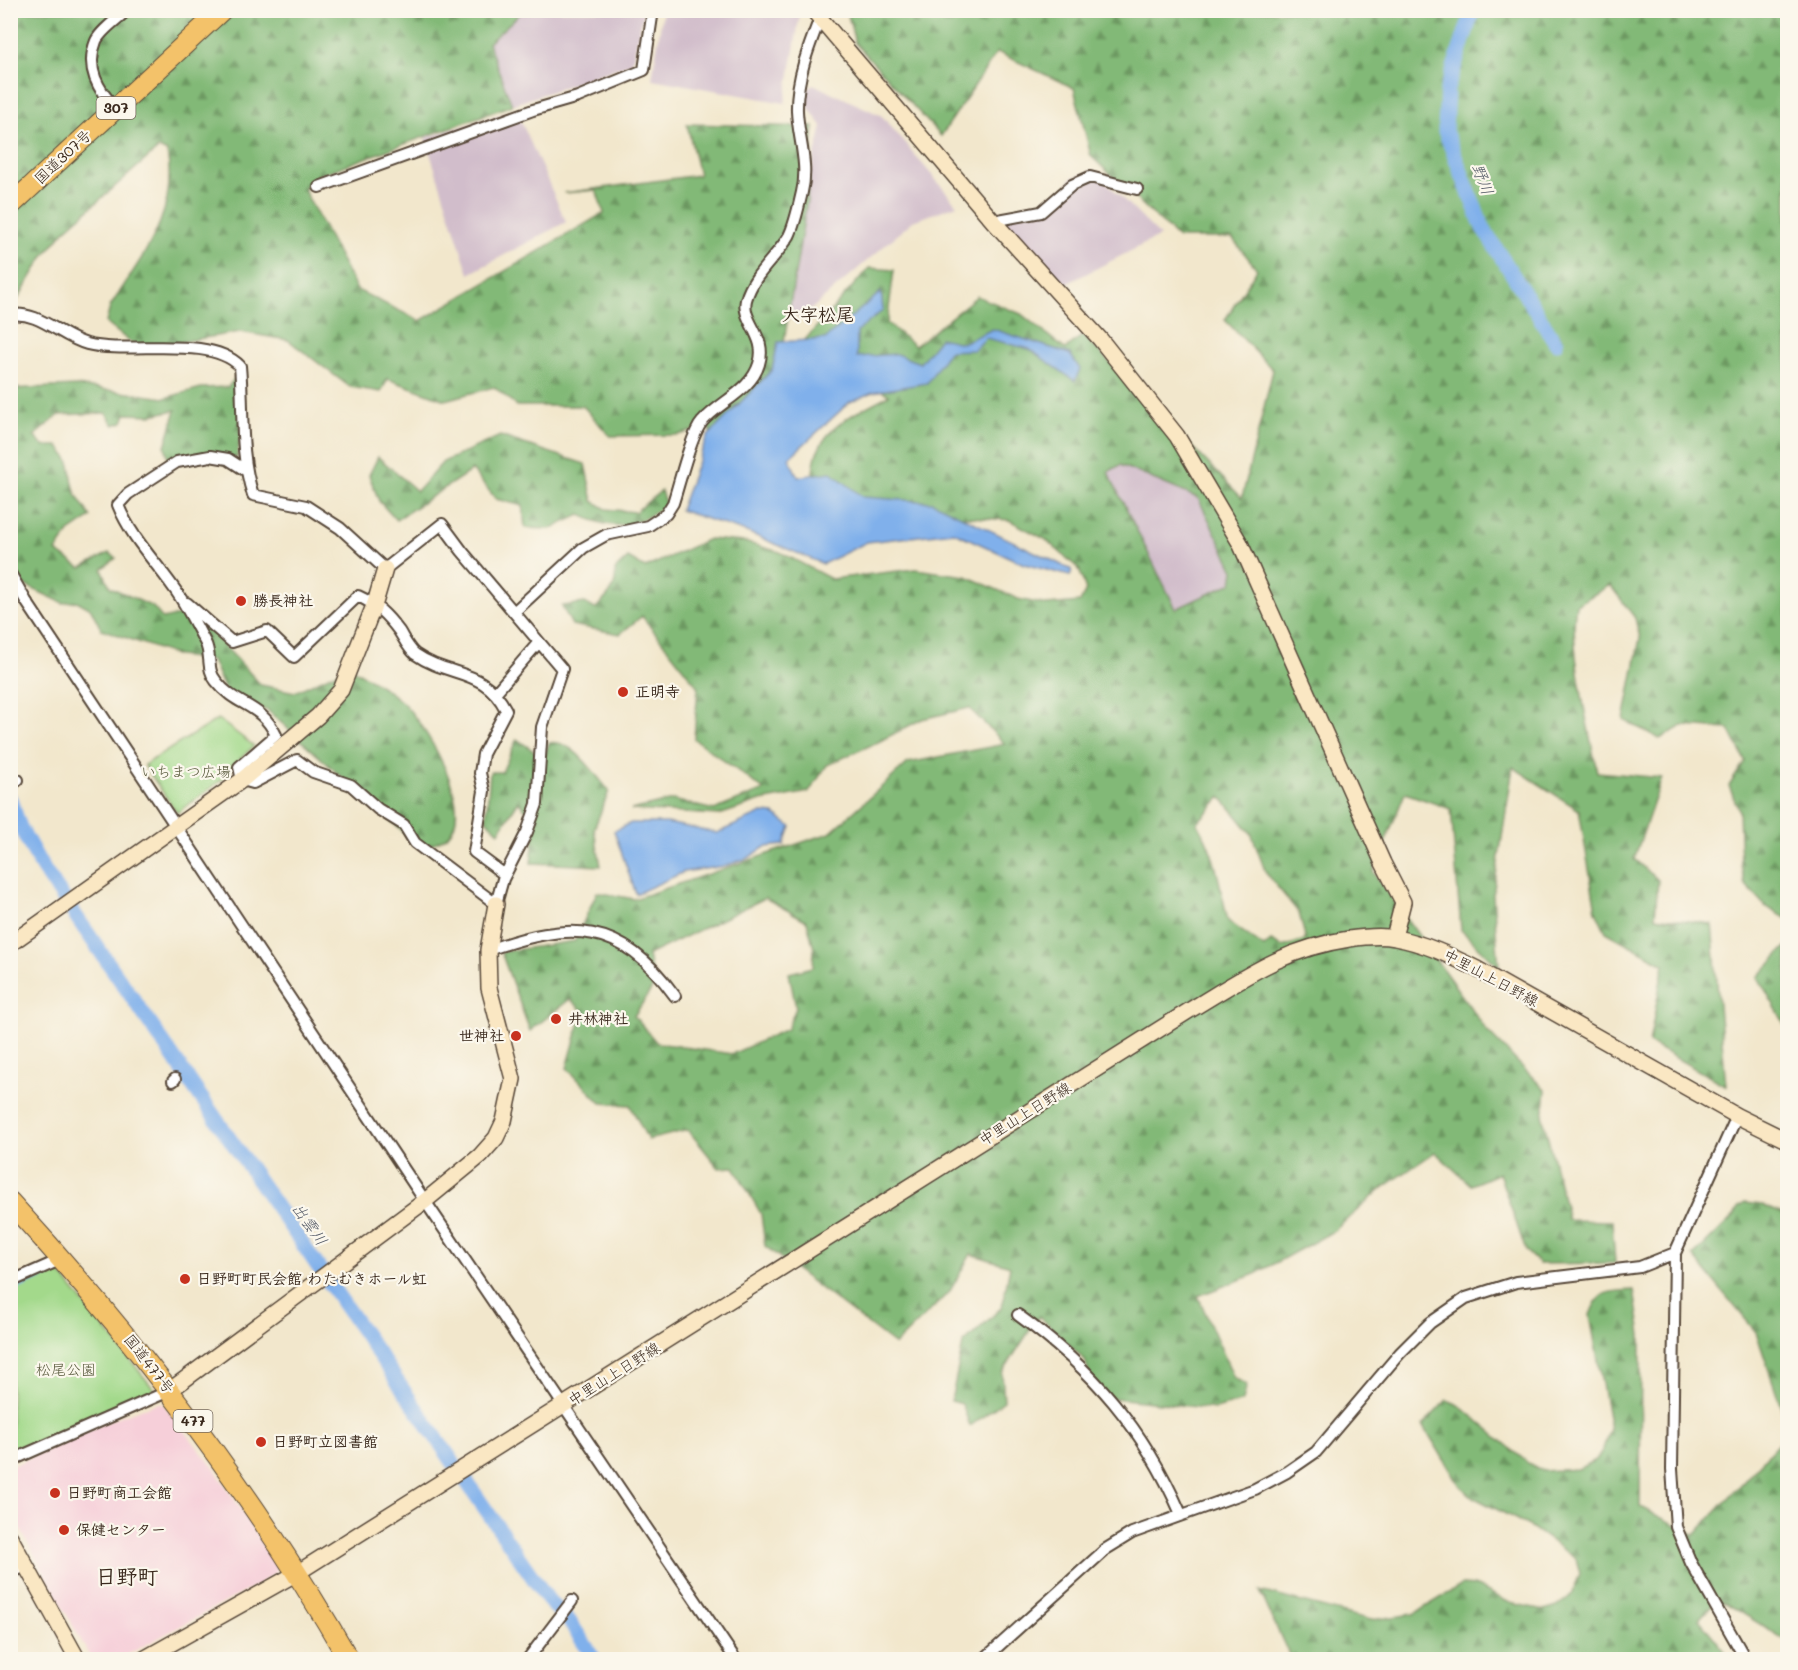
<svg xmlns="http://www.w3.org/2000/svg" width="1798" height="1670" font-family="Mali,'Klee One',sans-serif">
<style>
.built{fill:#f6cfd9}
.industrial{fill:#d1bdcb}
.forest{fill:url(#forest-firs);stroke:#5e724a;stroke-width:1.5;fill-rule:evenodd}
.park{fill:#a3d98b;stroke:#6f8254;stroke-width:1.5}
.water{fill:#80b0eb;stroke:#5e6d84;stroke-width:1.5}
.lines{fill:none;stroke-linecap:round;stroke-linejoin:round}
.stream{stroke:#80b0eb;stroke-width:2}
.river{stroke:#80b0eb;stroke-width:15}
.street-casing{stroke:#564638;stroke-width:14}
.secondary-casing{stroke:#564638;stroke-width:18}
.highway-casing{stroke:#564638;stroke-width:22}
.street{stroke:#fff;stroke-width:10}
.secondary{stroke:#fae7c3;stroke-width:15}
.highway{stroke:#f3c26a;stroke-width:20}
.poi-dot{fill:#c8321e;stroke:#fbf7ec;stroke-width:2}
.labels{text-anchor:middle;stroke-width:4.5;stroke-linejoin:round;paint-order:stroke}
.shield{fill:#fbf7ec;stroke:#75685c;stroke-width:1.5}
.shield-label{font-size:14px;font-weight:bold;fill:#3b2a1e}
.street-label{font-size:15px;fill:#3b2a1e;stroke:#fbf7ec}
.poi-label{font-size:15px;font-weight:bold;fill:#3b2a1e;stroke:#fbf7ec;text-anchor:start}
.park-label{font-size:15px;fill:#555639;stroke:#fbf7ec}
.water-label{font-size:16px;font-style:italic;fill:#535966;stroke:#fbf7ec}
.quarter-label{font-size:18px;font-weight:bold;fill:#3b2a1e;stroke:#fbf7ec}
.district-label{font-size:21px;font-weight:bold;fill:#3b2a1e;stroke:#fbf7ec}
</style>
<defs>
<pattern id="forest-firs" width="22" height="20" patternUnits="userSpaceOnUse" patternTransform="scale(1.5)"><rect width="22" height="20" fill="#82b977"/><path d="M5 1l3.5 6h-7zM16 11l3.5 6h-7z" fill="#6c9761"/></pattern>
</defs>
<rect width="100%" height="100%" fill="#fbf7ec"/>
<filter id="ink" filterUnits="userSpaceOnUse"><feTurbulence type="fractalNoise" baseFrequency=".0167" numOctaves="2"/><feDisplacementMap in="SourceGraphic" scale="12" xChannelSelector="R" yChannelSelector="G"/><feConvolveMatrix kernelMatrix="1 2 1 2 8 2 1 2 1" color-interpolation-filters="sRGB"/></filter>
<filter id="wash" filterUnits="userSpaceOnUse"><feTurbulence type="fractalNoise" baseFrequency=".008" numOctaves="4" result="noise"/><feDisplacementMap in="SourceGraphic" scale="24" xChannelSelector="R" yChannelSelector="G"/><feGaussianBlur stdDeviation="1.35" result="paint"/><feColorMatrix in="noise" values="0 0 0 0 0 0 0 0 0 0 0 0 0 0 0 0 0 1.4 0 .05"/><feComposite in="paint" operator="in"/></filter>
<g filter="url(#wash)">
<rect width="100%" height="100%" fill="#f2e7cc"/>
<!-- built -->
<path class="built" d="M158 1403 163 1404 214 1468 277 1566 275 1573 257 1585 119 1659H91L11 1512 10 1467 121 1416Z"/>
<!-- industrial -->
<path class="industrial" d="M523 11H644L632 63 512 105 488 43Z
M787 11 800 14 785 103 652 79 663 11Z
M813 84 882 116 957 205 913 221 800 319 751 271 796 234 822 126 801 97Z
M516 110 566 222 469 274 425 138Z
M1094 170 1160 236 1064 285 994 217 1041 212 1064 193 1071 178Z
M1120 465 1198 498 1234 570 1232 583 1176 610 1107 472Z"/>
<!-- forest -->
<path class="forest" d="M11 11H523L488 43 512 105 316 176 304 190 357 290 420 321 604 213 596 190 564 193 699 175 687 124 814 127 807 201 778 378 734 407 735 442 720 454 708 427 678 435 610 436 583 406H517L494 387 445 400 388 379 381 392 350 387 288 340 240 332 139 349 106 323 110 307C141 257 179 215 167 152L159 148 64 231 44 256 11 310Z
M847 11H1787V919L1765 906 1744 883 1741 865 1739 811 1729 786 1745 761 1729 729 1682 726 1660 739 1624 720 1640 638 1635 618 1610 585 1576 605C1568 647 1589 728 1597 772L1662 778 1634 859 1658 880 1655 917 1712 924 1726 1086 1649 1043 1664 964 1606 932 1596 911 1579 810 1513 767 1493 895 1499 967 1461 930 1451 809 1405 793 1373 872 1488 1032 1546 1091 1543 1118 1568 1220 1612 1221 1615 1263 1539 1264 1526 1251 1499 1173 1471 1185 1435 1152 1380 1190 1334 1231 1255 1274 1198 1296 1234 1378 1247 1385 1243 1401 1216 1409 1096 1396 1085 1360 1039 1316 1002 1373 1004 1401 970 1426 962 1404 951 1401 963 1344 1002 1307 1010 1266 971 1254 950 1291 895 1345 765 1246 761 1214 734 1167 719 1168 688 1130 648 1140 630 1105 601 1103 567 1068 583 1011 570 999 530 1031 501 952 575 941 597 892 634 899 830 833 908 763 1005 744 969 708 922 719 878 742 827 765 809 792 761 801 719 815 631 810 673 800 714 810 764 790 694 739 698 687 642 616 620 634 572 625 562 606 585 603 595 609C607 597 618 588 615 570L628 558 645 568 709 539 744 542 780 552 831 579 915 569 966 576 1018 599 1047 605 1080 602 1086 590 1079 569 1045 539 1009 520 884 510 811 486C813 476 813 463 817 453 829 422 862 410 889 395L803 342 869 268 894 270 887 323 915 346 977 296 1021 314 1065 349 1083 335 1242 498 1273 370 1225 320 1257 269 1232 238H1178L1091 156 1074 88 997 52 941 136 855 43ZM1120 465 1198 498 1234 570 1232 583 1176 609 1108 472ZM1221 797 1251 833 1266 873 1299 913 1306 940 1282 947 1271 941 1264 947 1228 921C1220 888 1216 852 1197 823ZM765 898 807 921 814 949 813 967 789 973 796 1008 787 1029 732 1054 657 1043 634 1016 654 985 648 955Z
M235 378C244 401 241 434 237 458L211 455 169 461 165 446 176 410 151 415 126 414 123 422 114 425 106 413 59 415 34 436 43 446H58C76 466 68 470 75 491 78 500 86 509 91 517L69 532 56 551 81 568 109 553 116 558 102 569 110 587 153 607 163 619 193 612 261 685 295 692 335 673 352 669C369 678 387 689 402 702 424 723 475 805 449 834 443 841 429 845 420 847L267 710 231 705 212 660 178 656 101 629 91 609 77 601 63 603 20 583 10 566V389L77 386 165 398 201 388 228 387Z
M500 436 585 464 593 501 606 509 635 512 661 491 666 505C634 528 617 532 580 515L550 529 525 528 523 506 496 499 472 470 396 520 379 501 369 475 378 457 417 491 443 462Z
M517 739 544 758 549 743C573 738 595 775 609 791L594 829 601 866 531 863 536 820 518 802 499 832 486 820 490 772H502Z
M1787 946V1028L1758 977Z
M1745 1203 1762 1205 1787 1216V1424L1756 1332 1693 1256 1735 1215 1738 1207Z
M1634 1290 1641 1335 1640 1507 1695 1535 1787 1434V1641L1726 1603 1715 1602 1699 1619 1731 1659H1291L1260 1591 1371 1620 1414 1614 1462 1585 1477 1586 1510 1603 1544 1610 1561 1605 1573 1593 1580 1573 1576 1559 1531 1527 1473 1497 1460 1486 1423 1425 1447 1400 1459 1405 1528 1463 1543 1471 1578 1469 1596 1460 1603 1449 1610 1429 1590 1315C1599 1289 1609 1292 1634 1290Z"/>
<!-- park -->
<path class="park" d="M218 719 254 746 228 770 231 773 177 813 144 765Z
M54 1270 59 1272 153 1388V1395L11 1457V1290Z"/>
<!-- water -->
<path class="water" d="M881 292 883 310 857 332V357L896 354 920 363 940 338 962 343 993 329 1070 354 1080 369 1075 381 1029 349 986 338 974 350 949 351 927 383 873 392 850 402 789 458 798 477 831 472 863 497 932 502 1072 570 1070 576 1024 564 954 532 867 542 823 564 749 533 680 510 707 437 772 370 778 342 825 339Z
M762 813 774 814 791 827 784 845 765 847 748 858 725 866 684 872 636 894 614 831 631 823H667L717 833Z"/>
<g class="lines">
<!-- stream -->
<path class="stream" d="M10 1292 53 1273"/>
<!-- river -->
<path class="river" d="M1473 10 1447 89 1445 131 1483 228 1556 343
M10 799 20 827 42 867 549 1601 570 1622 595 1660"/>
</g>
</g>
<g filter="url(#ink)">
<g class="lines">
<!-- street casing -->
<g class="street-casing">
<path id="street" d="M116 109C98 90 85 68 96 41 101 30 118 19 127 10
M319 187 533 110 578 97 644 70 653 10
M993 221 1041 212 1072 185 1090 177 1137 189
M10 315C38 310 61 337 87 344 129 355 209 334 240 366 244 410 239 452 253 495L306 506 340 528 385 569 442 524 462 551 562 669 542 727 537 804 527 832 503 879 496 904 415 843 404 825 378 809 351 785 313 772 297 760 253 783 242 780 239 767 276 735C261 703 236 707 216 681 206 669 212 655 205 642 197 627 189 611 180 597 160 566 132 540 118 505L128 494 177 462 210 456 228 459 245 470
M10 573 26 601 425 1201 736 1660
M187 603 232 642 267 631 294 657 358 596C376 604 387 615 399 631 404 639 408 648 415 654 449 678 484 667 506 710L483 754 480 773 484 791 474 852 505 875
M514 612 583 548 606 535 648 526 666 514 673 503C679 485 691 434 702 422 719 402 751 391 759 364 768 336 741 322 746 300 753 274 776 258 789 236 795 224 799 205 802 192 809 165 798 137 797 111 796 79 809 46 820 18
M496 692 539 642
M10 785 18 780
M488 950C571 921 620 920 675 996
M173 1081 175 1079
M1737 1116 1675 1253 1672 1469 1676 1527 1691 1563 1746 1660
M10 1282 62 1259
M1018 1315C1093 1369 1144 1429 1181 1514
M10 1461 169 1391
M10 1574 26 1565
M275 1660H278
M527 1660 572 1601
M983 1660 1106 1549 1132 1533 1255 1489 1287 1472 1316 1452 1400 1353 1430 1323 1466 1298 1516 1282 1640 1267 1675 1253"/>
</g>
<!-- secondary casing -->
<g class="secondary-casing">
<path id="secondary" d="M813 10 993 221 1100 339 1177 436 1240 543 1383 863 1403 902 1394 937
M10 944 242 780 318 716 341 690 375 603 385 569
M169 1391 425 1201 480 1156 496 1138 504 1121 513 1079 489 988 488 950 496 904
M10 1537 78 1660
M142 1660 297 1573 1190 1010C1245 977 1283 949 1349 939 1363 937 1381 935 1395 938 1424 943 1451 956 1477 969L1737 1116 1788 1141"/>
</g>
<!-- highway casing -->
<g class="highway-casing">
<path id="highway" d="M10 206 222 10
M10 1202C139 1343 254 1494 349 1660"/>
</g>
<!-- street -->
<use href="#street" class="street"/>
<!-- secondary -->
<use href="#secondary" class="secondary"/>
<!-- highway -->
<use href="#highway" class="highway"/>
</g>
</g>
<!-- markers -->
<g class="poi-dot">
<circle cx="241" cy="601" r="6"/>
<circle cx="623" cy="692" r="6"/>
<circle cx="556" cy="1019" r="6"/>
<circle cx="516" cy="1036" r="6"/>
<circle cx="185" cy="1279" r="6"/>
<circle cx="261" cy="1442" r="6"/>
<circle cx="55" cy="1493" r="6"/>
<circle cx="64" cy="1530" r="6"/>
</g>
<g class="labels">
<!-- shield labels -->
<g class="shield">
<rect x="96.5" y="97" width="39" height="22" rx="4.5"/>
<rect x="173.5" y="1410" width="39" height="22" rx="4.5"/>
</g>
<g class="shield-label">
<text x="116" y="113">307</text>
<text x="193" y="1426">477</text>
</g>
<!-- street labels -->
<g class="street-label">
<text transform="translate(63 157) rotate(-43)" y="5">国道307号</text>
<text transform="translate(1491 978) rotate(28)" y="5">中里山上日野線</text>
<text transform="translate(1025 1114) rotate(-32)" y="5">中里山上日野線</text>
<text transform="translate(149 1364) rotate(52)" y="5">国道477号</text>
<text transform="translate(614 1374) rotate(-32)" y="5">中里山上日野線</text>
</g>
<!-- poi labels -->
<g class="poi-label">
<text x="253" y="606">勝長神社</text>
<text x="635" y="697">正明寺</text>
<text x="568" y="1024">井林神社</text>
<text x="504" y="1041" text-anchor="end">世神社</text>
<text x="197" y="1284">日野町町民会館 わたむきホール虹</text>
<text x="273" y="1447">日野町立図書館</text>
<text x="67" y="1498">日野町商工会館</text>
<text x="76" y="1535">保健センター</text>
</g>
<!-- park labels -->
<g class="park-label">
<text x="186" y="777">いちまつ広場</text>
<text x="66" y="1375">松尾公園</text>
</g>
<!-- water labels -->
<g class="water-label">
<text transform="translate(1483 179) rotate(69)" y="6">野川</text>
<text transform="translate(310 1224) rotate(55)" y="6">出雲川</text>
</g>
<!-- quarter labels -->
<g class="quarter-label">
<text x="818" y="321">大字松尾</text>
</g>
<!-- district labels -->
<g class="district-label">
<text x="127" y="1584">日野町</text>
</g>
</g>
<!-- margin -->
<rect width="1798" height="1670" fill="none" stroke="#fbf7ec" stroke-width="36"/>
</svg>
